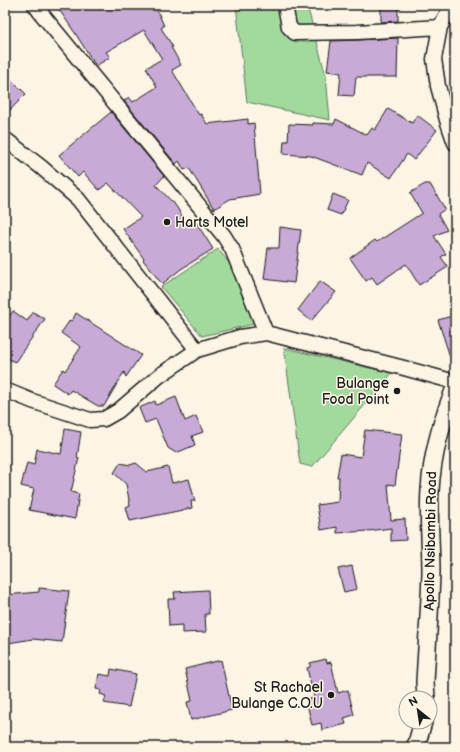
<svg xmlns="http://www.w3.org/2000/svg" width="460" height="752" font-family="'Balsamiq Sans',sans-serif">
<style>
.green{fill:#a2da9e;stroke:#5f7b5d}
.building{fill:#c8aad7;stroke:#1c1c1c}
.lines{fill:none;stroke-linecap:round;stroke-linejoin:round}
.minor-casing{stroke:#1c1c1c;stroke-width:17}
.tertiary-casing{stroke:#1c1c1c;stroke-width:20}
.minor{stroke:#fcf5e5;stroke-width:14}
.tertiary{stroke:#fcf5e5;stroke-width:17}
.poi-dot{fill:#1c1c1c;stroke:#fcf5e5;stroke-width:1.5}
.labels{text-anchor:middle;stroke-width:3;stroke-linejoin:round;paint-order:stroke}
.poi-label{font-size:14px;fill:#1c1c1c;stroke:#fcf5e5;text-anchor:end}
.street-label{font-size:14px;fill:#1c1c1c;stroke:#fcf5e5}
</style>
<rect width="100%" height="100%" fill="#fcf5e5"/>
<filter id="ink" filterUnits="userSpaceOnUse"><feTurbulence type="fractalNoise" baseFrequency=".025" numOctaves="2"/><feDisplacementMap in="SourceGraphic" scale="8" xChannelSelector="R" yChannelSelector="G"/><feConvolveMatrix kernelMatrix="1 2 1 2 8 2 1 2 1" color-interpolation-filters="sRGB"/></filter>
<g filter="url(#ink)">
<!-- green -->
<path class="green" d="M236 5H307L326 76 330 120 247 102Z
M218 249 230 264 258 323 202 336 161 287Z
M284 348 392 373 312 467 300 464Z"/>
<!-- building -->
<path class="building" d="M56 5H155L164 26 161 28 173 47H171L181 65 172 70 199 115 201 114 207 124 248 119V124L254 123 260 194 230 199 214 209 189 168 184 170 179 161 176 164 124 101 129 97 133 102 157 87 146 68 162 59 144 30 106 52 110 57 96 66 75 33Z
M381 5H398V21L381 22Z
M398 38 397 77H356L354 96 339 95 341 73 327 71 331 41 357 40Z
M5 73 26 94 5 115Z
M388 109 412 123 417 115 437 130 414 160 407 154 391 178 367 163 362 175 311 156 283 154 284 141H288L289 124 313 125V123L334 124 336 119 367 135 372 128 375 130Z
M111 112 164 176 156 185 176 206 187 224 194 219 213 249 181 269 162 284 143 260 144 259 123 229 141 217 108 183 99 190 83 172 78 177 59 155Z
M425 184H430L445 209 438 214 447 230 434 236 446 254 441 257 448 267 419 285 406 264 377 284 372 277 366 281 350 258 375 240 377 242 422 213 410 193Z
M333 194 348 200 341 215 327 210Z
M280 227 301 230 294 283 264 279 268 248H279Z
M320 281 336 292 311 321 298 310Z
M13 311 27 321 33 312 45 319 15 362 5 357V322Z
M76 313 141 355 126 377 124 372 104 406H98L71 390 68 394 53 384 63 369 65 371 81 347 61 333 70 320 72 321Z
M455 315V362L452 363 438 320Z
M176 397 185 421 196 416 203 432 192 436 195 445 176 453 168 448 156 419 145 423 139 408 155 401 156 405Z
M65 429 81 432 77 458H79L71 492 79 494 75 519 29 510 34 489 21 486 27 463 34 465 37 449 61 454Z
M365 430 402 434 395 485 388 484 391 520 405 519 406 540 391 541V528L368 531 337 533V527L321 530 317 505 338 502 339 477H337L341 454 361 457Z
M120 463 130 465 136 463 147 472 168 467 172 483 189 479 195 501H191L192 508 130 521 126 507 130 505 126 484 114 473Z
M352 566 357 589 344 592 338 569Z
M39 588 69 591 62 642 33 639 8 643 5 629V595L39 592Z
M208 590 209 614H205L206 632 182 633V625L169 626 168 599H175L174 592Z
M326 659 327 663 331 662 338 693 348 690 354 715 344 718 346 724 322 730 321 723 312 725 306 700 314 698 307 668 310 667V663Z
M221 660 232 710 191 720 187 702 192 701 185 669Z
M111 669 136 674 129 707 104 703 106 696 100 694 101 690 96 689 99 674 110 676Z"/>
<g class="lines">
<!-- minor casing -->
<g class="minor-casing">
<path id="minor" d="M35 5 40 12 224 236 232 249 266 333
M285 5 289 27 295 33 357 32 440 27
M452 5 440 27 434 59 438 86 447 120 455 143
M5 139 41 167 78 199 197 350
M5 390 32 401 90 420 104 419 118 411 159 376 197 350 240 337 266 333 404 368 455 382"/>
</g>
<!-- tertiary casing -->
<g class="tertiary-casing">
<path id="tertiary" d="M426 698 425 682C427 645 430 609 431 572 431 545 428 518 430 490 432 455 442 420 455 388
M415 747 417 743 423 722"/>
</g>
<!-- minor -->
<use href="#minor" class="minor"/>
<!-- tertiary -->
<use href="#tertiary" class="tertiary"/>
</g>
</g>
<!-- markers -->
<g class="poi-dot">
<circle cx="167" cy="222" r="4"/>
<circle cx="397" cy="391" r="4"/>
<circle cx="331" cy="695" r="4"/>
</g>
<g class="labels">
<!-- poi labels -->
<g class="poi-label">
<text x="175" y="227" text-anchor="start">Harts Motel</text>
<text x="389" y="388">Bulange<tspan x="389" dy="16">Food Point</tspan></text>
<text x="323" y="692">St Rachael<tspan x="323" dy="16">Bulange C.O.U</tspan></text>
</g>
<!-- street labels -->
<g class="street-label">
<text transform="translate(430 541) rotate(-89)" y="5">Apollo Nsibambi Road</text>
</g>
</g>
<!-- margin -->
<rect width="460" height="752" fill="none" stroke="#fcf5e5" stroke-width="20"/>
<rect x="10" y="10" width="440" height="732" fill="none" stroke="#1c1c1c" stroke-width="1.5" filter="url(#ink)"/>
<!-- north arrow -->
<g transform="translate(418 710) rotate(330)"><circle r="19" fill="#fcf5e5" stroke="#a29e95"/>
<path d="M0-3L7 15L0 10L-7 15Z" fill="#1c1c1c"/>
<text y="-6" font-size="11" font-weight="bold" text-anchor="middle" fill="#1c1c1c">N</text>
</g>
</svg>
